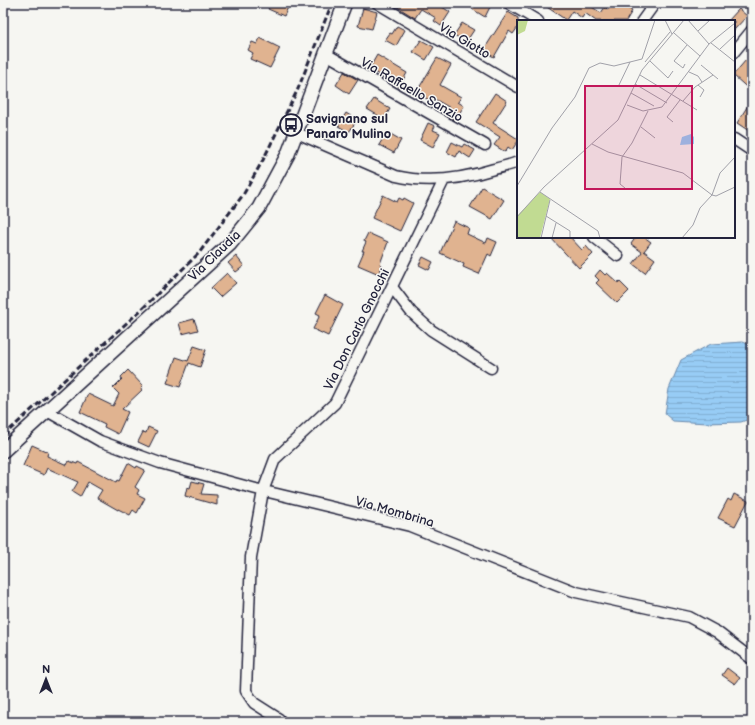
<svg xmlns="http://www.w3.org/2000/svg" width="755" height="725" font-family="'Balsamiq Sans',sans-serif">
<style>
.water{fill:url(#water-rules);stroke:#6888ab}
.building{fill:#e0b390;stroke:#22223b}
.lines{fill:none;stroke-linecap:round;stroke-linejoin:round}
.minor-casing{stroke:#22223b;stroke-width:13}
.major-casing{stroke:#22223b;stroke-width:16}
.minor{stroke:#f6f6f2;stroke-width:10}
.major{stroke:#f6f6f2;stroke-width:13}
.rail{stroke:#22223b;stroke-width:3;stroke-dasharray:6 3;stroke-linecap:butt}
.labels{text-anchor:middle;stroke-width:3;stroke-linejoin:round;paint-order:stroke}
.street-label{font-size:13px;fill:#22223b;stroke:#f6f6f2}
.poi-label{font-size:13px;font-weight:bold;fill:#22223b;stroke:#f6f6f2;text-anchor:start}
.inset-road{fill:none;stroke:#a1a1a9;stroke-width:1}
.view{fill:#c2185b;fill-opacity:0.15;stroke:#c2185b;stroke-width:2}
.inset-edge{fill:none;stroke:#22223b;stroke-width:2}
</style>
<defs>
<pattern id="water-rules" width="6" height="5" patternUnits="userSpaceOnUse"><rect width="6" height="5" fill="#97ccf5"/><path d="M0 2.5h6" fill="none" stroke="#82afd3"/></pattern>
</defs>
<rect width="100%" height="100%" fill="#f6f6f2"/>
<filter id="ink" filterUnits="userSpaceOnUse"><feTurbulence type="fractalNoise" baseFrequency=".025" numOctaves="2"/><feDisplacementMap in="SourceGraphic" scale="8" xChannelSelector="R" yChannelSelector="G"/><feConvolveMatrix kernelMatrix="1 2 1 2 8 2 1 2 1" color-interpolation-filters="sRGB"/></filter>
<g filter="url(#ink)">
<!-- water -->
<path class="water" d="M743 342 752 346V418L741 422 707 423 673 421 665 414 669 389 681 360 711 344Z"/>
<!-- building -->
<path class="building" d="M271 3H290L284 16 268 9Z
M391 3H436L450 12 441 26 434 21 436 18 421 9 415 18Z
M475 3H492L485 17 472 9Z
M541 3H586L601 13 605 7 608 10 613 3H620L632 11 626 21H596L585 13 582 18 572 11 566 20Z
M363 8 377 12 372 29 358 26Z
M739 9 747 16 734 30V21H728Z
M508 12 518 18V27L513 34 509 31 494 57 483 51Z
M462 23 474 30 466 42 454 35Z
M397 26 405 30 396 46 385 40 390 33 392 34Z
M260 38 280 48 270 68 250 59 253 53 248 50 252 42 257 44Z
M421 40 434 47 426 60 413 52Z
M377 55 407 73 399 87 369 69Z
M437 58 451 65 440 85 461 97 458 102 464 106 455 120 448 116 452 109 431 97 429 100 416 93Z
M746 60 752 66V92L734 76V74Z
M344 72 358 80 349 94 336 85Z
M495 93 507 101 493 123 518 139V141L512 150 508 147 505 152 494 145 500 137 476 122Z
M374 99 390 109 384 119 367 109Z
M752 99V133L737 123Z
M346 113 357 120 349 132 338 126Z
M428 123 435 126 433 130 440 133 433 147 420 140Z
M387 132 401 140 394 153 379 145Z
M452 142 462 147 464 144 475 150 470 158 459 151 456 157 447 152Z
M482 187 504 200 492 219 470 207Z
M383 195 397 202 399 198 403 200 404 198 413 203 400 231 372 218Z
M454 221 469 228 467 234 486 243 488 238 497 242 491 256 488 254 479 274 463 267 464 264 440 253Z
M368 233 388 242 380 264 382 265 379 274 358 265 364 251H362L366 242 364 241Z
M550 237H570L582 250 586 246 593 254 579 268Z
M636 237H644L651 242 644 251 655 259 645 273 633 264 642 252 631 244Z
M236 256 244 266 236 272 228 263Z
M423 257 433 262 429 270 419 265Z
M600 270 605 275 607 273 618 283 619 281 629 291 617 303 596 283 599 280 595 276Z
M227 273 236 283 220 297 211 288Z
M325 295 343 305 328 336 313 329 320 315 316 313Z
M194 319 198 330 182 334 179 323Z
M194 346 206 350 200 367 189 363 180 387 167 383 176 357 188 361Z
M128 370 143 386 141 388 142 390 122 409 128 412 118 434 104 427 105 424 80 412 88 394 113 406 119 394 113 388 122 379 121 377Z
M148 427 157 431 149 447 138 442 143 432 146 433Z
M32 445 48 452 47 456 67 465 69 461 77 464 78 462 116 482 117 480 119 481 128 463 136 468 137 466 145 470 135 487 139 490 137 494 145 498 137 513 133 510 130 515 118 509V510L97 498 102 490 88 482 80 497 72 492 78 482 47 468 44 475 23 466Z
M192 481 204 484 201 494 217 495V505L185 496 187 487 190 488Z
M734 494 748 501 735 526 718 518 728 499 731 501Z
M727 668 740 678 735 684 722 675Z"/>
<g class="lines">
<!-- minor casing -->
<g class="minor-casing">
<path id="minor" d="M377 3 518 87
M508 3 538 21
M642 21 655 3
M734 52 752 30
M326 54 485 145
M297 133 396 176C429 184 462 179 494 169 502 167 510 165 518 162
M734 139 752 151
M594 237 618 256
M392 287 411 312 431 330 491 368
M47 411 100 441 160 463 256 489 410 526 576 592 689 617 717 632 752 659
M279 719 254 703 246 691 251 557 263 491 275 459 335 403 444 180"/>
</g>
<!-- major casing -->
<g class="major-casing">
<path id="major" d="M3 451 230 244 259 208 288 154 345 3"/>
</g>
<!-- minor -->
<use href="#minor" class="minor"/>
<!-- major -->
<use href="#major" class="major"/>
<!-- rail -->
<path class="rail" d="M3 436 142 309 199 253 243 195 263 160 298 89 332 3"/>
</g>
</g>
<!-- icons -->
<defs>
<g id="bus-ring" transform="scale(1.15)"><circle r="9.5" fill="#f6f6f2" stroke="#22223b" stroke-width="1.5"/><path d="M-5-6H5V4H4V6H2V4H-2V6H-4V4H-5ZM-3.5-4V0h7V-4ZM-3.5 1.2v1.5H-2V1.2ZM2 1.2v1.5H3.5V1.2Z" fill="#22223b"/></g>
</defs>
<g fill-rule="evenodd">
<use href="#bus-ring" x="291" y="125"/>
</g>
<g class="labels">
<!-- street labels -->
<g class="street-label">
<text transform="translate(465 40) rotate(31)" y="5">Via Giotto</text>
<text transform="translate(412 89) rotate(30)" y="5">Via Raffaello Sanzio</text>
<text transform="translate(214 255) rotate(-44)" y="5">Via Claudia</text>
<text transform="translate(356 329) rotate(-64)" y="5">Via Don Carlo Gnocchi</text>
<text transform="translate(395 511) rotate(16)" y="5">Via Mombrina</text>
</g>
<!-- poi labels -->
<g class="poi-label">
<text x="306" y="123">Savignano sul<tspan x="306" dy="15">Panaro Mulino</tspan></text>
</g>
</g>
<!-- overview -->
<g transform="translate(517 20)">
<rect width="218" height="218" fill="#f6f6f2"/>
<path d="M0 0H11L8 11 0 15Z" fill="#c1db92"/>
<path d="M23 172 33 179 23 218H0V196Z" fill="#c1db92"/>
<path d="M174 114 177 117V124L163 125 165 117Z" fill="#97ccf5"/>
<path class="inset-road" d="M148 0 155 14M171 0 192 24M181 11 193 0M157 13 183 36M194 23 218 42M203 29 218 15M133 41 151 58 156 51M128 42 153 12M168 44 166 48 157 41 170 25M184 45 201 59M172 52 181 56 185 62M123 55 180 90M118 64 150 83M181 65 187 70 183 77M101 67 113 42M114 73 137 86M166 81 178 67 196 55M110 85 126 91 145 87 192 24 218 3M156 102 150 97 163 80M124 107 138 118M75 124 91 132 166 153 195 175 199 176 218 167M0 166 35 108 58 77 72 48 83 43 97 46 125 39 138 0M108 168 103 164 105 137 115 123 131 91M23 172 81 211 83 218M29 196 53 211V217M0 197 27 167 101 100 125 50 167 0M24 218 33 180M35 218 39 203M165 218 176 205 183 188 195 175 203 153 218 137"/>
<path class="view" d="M68 66H175V169H68Z"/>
<rect width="218" height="218" class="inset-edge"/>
</g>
<!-- margin -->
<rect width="755" height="725" fill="none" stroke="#f6f6f2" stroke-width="16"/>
<rect x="8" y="8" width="739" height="709" fill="none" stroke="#22223b" stroke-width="1.5" filter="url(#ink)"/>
<!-- north arrow -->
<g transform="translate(46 679)" stroke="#f6f6f2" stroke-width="3" paint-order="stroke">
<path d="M0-3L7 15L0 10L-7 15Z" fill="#22223b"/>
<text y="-6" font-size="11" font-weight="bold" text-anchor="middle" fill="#22223b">N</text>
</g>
</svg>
